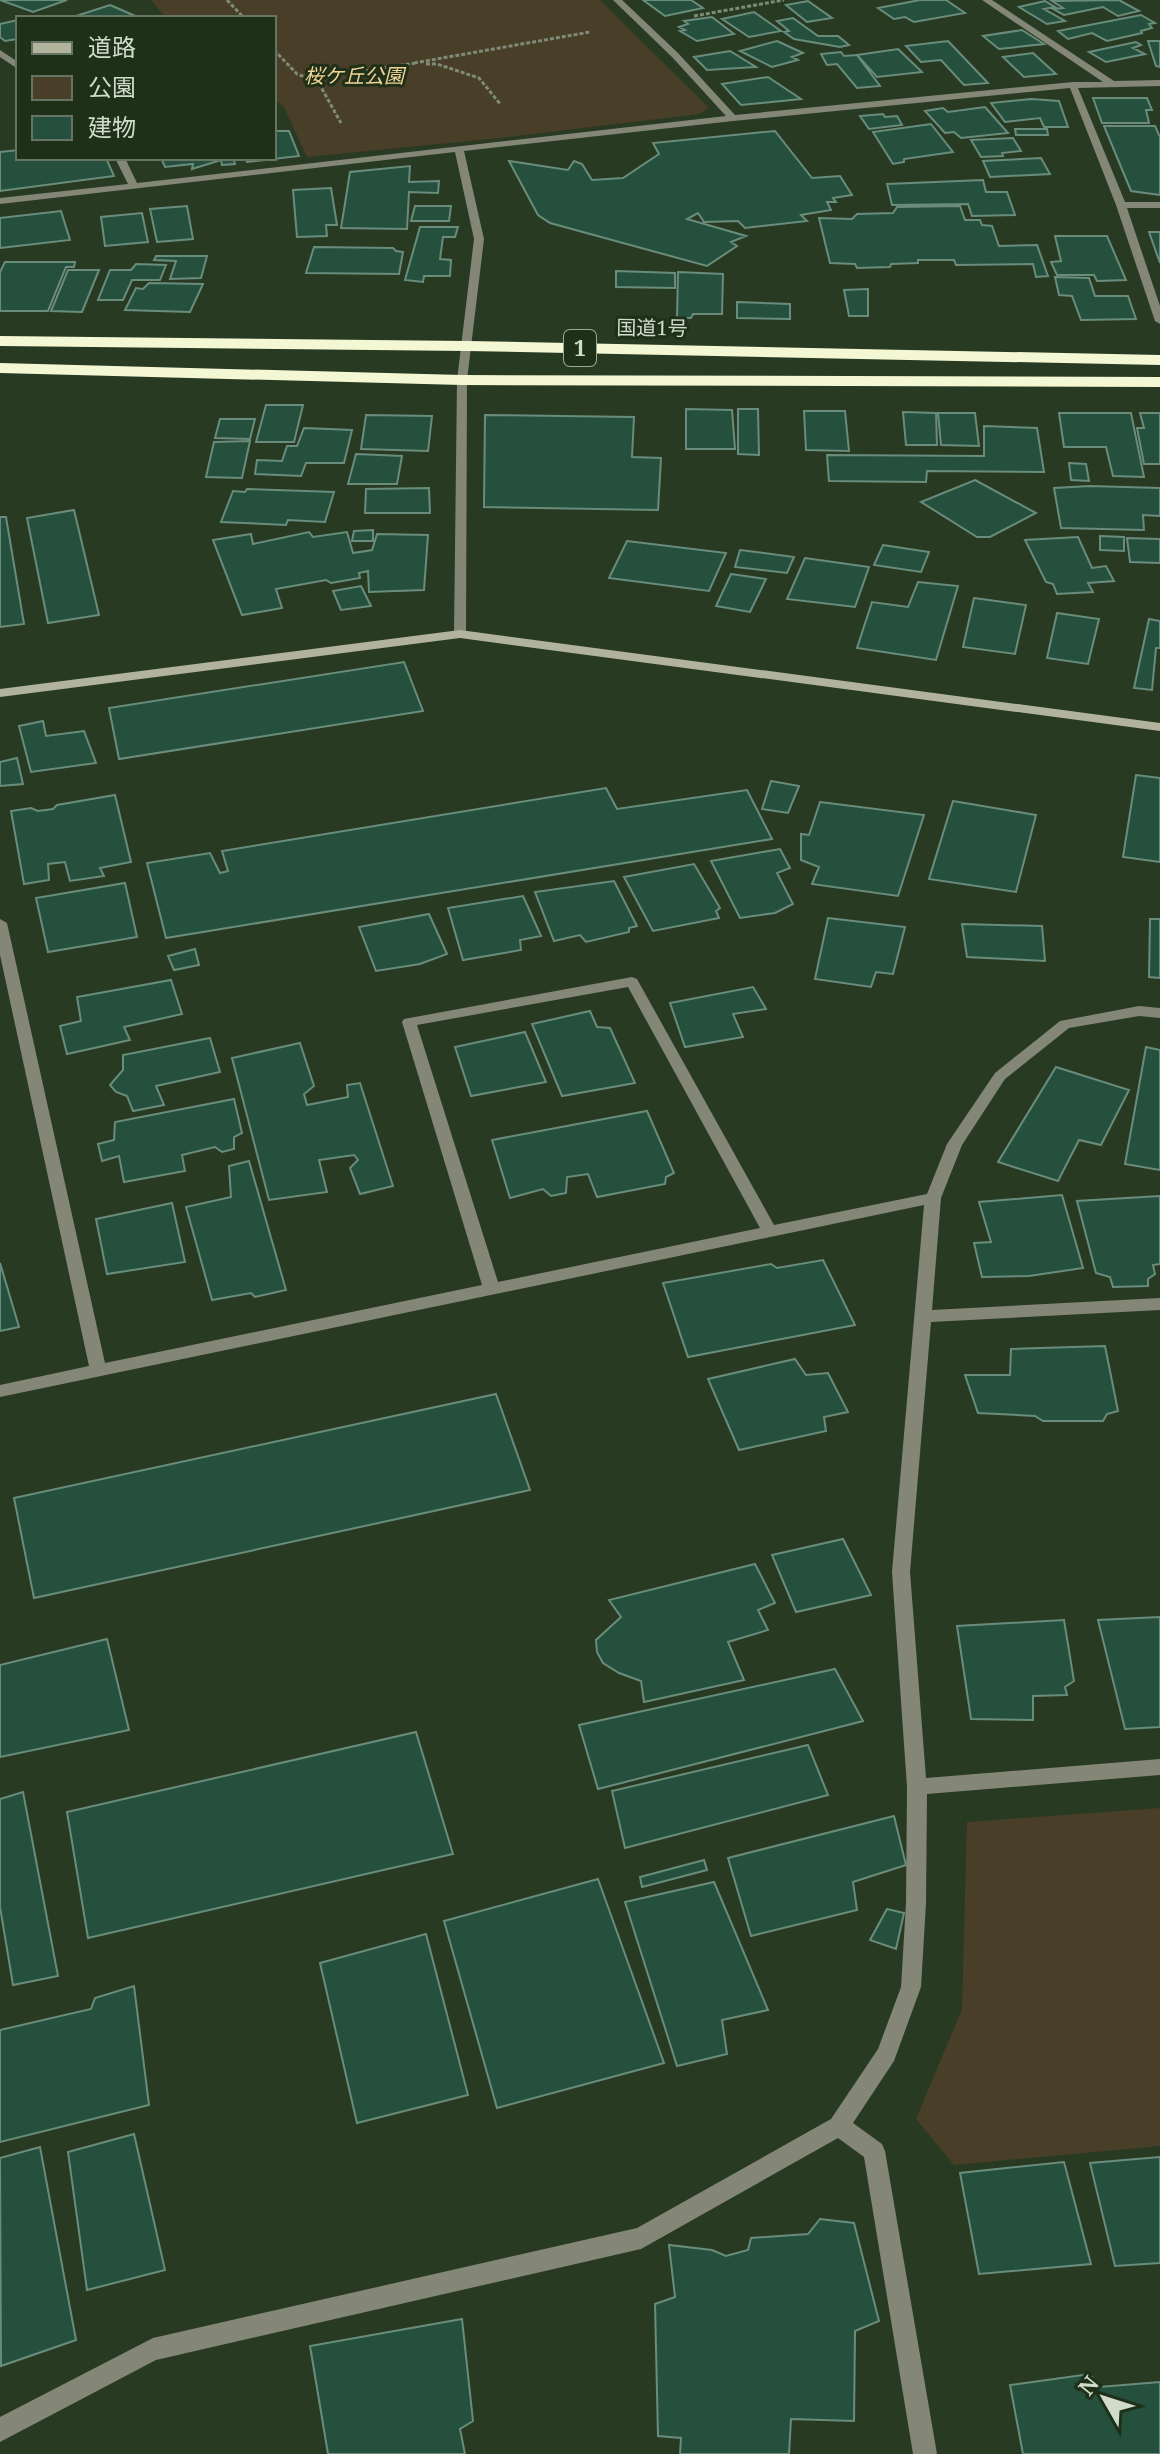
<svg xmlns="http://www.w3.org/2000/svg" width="1160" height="2454" font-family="'Noto Serif','Noto Sans JP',serif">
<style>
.green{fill:#493e28}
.building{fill:#26503e;stroke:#698c7c;stroke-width:2}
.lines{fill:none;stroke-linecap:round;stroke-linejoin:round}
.path{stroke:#7d8b77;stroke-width:3;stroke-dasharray:4 2;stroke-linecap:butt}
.street{fill:#848677;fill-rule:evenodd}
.secondary{fill:#b2b39d;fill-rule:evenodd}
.highway{fill:#f4f7d4;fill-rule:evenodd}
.labels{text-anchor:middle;stroke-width:6;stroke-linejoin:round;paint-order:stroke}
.far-park-label{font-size:20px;font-style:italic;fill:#f3d396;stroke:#1f3019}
.far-street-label{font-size:20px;fill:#d0dbcc;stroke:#1f3019}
.shield{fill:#1f3019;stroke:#9ba896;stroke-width:2}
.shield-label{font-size:22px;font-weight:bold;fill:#d0dbcc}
</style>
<rect width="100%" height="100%" fill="#293a22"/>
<!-- green -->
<path class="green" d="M151 0H600L709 108 699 114 500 138 307 157 284 107 274 99V18H166Z
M1160 1808V2146L954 2165 916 2119 962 2009 967 1822Z"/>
<!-- building -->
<path class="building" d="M0 0H67L33 12Z
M643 0H691L703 8 665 16Z
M920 0H946L965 13 914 22 905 17 894 19 878 8Z
M1119 0 1139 11 1118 16 1103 7 1064 15 1053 9 1063 8 1052 1Z
M808 1 832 18 807 22 786 5Z
M1045 1 1055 7 1044 9 1065 21 1047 24 1019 7Z
M110 5 140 18H70Z
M754 12 781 31 749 37 722 19Z
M1141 15 1155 23 1149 24 1152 28 1141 31 1142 33 1107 41 1092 33 1068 39 1058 31Z
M712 17 734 34 697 41 680 31 685 30 679 27 688 24 684 21Z
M793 18 818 36H838L849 45 840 47 794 39 784 32 789 31 777 21Z
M18 20V39L5 41 0 37V24Z
M1022 30 1044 44 999 49 983 36Z
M777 41 803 53 792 57 798 60 772 67 740 51Z
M948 41 988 83 964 85 941 60 921 62 906 46Z
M1148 41H1160V67L1156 66Z
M1136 42 1141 45 1133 48 1145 54 1106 62 1089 52Z
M898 49 922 72 877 77 857 55Z
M730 51 756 67 707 70 694 57Z
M841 52 844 56 857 55 880 86 857 88 837 64 827 65 821 54Z
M1033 53 1056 74 1024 77 1003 57Z
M768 77 801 99 741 105 722 84Z
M1093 98H1147L1152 110H1146L1149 123H1102Z
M1031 99 1059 101 1068 127H1044L1040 118 1005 122 991 103Z
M985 107 1008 133 961 138 954 132 945 133 925 111 943 108 948 112Z
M883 114 885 117 897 116 902 125 869 129 860 116Z
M931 124 953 152 904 159V162L893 164 873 132Z
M1104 126H1155L1160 137V195L1131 191Z
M274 127 277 131H289L299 156 247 162 245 158H274Z
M1015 129H1047L1048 135H1016Z
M775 131 812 178 840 176 852 195 833 198 836 202H827L831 210 801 215 807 221 745 228 738 221 704 222 698 213 687 219 746 236 731 242 737 246 707 266 550 223 538 215 509 161 568 170 574 161 582 164 592 180 623 178 659 154 653 143Z
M1013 138 1021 151 1002 153 1003 156 981 157 971 140Z
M18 150V158L34 160 106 158 114 176 0 191V152Z
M161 158H233L235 164 222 165 221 160 192 169 193 164 165 167Z
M1041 158 1050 174 990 177 983 161Z
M410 166 409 182 439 181 438 193 409 192 407 229 341 228 350 172Z
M983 180 986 192H1007L1015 215 972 216 968 204 892 205 887 184Z
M331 188 337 225H326L327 236 297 237 293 190Z
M187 206 193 239 157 242 150 209Z
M415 206H451L449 221H411Z
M960 206 965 220H980L982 225 992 226 999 246 1037 245 1048 276 1036 277 1033 264 956 265 954 260H918V263L891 264 890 267 857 268 855 264 830 263 819 218 852 219 857 214 893 213 897 207Z
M61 211 70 240 0 248V218Z
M142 213 148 242 105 246 101 217Z
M420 227H458L455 237H443L440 259 451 260 450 276H424L423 282 405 280Z
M1149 232H1160V263Z
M1055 236H1107L1126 280 1097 281 1094 275H1057L1051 262 1061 261Z
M314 247 393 248 396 251 403 252 399 274 306 273Z
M156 256H207L201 278 170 279 176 261 154 260Z
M5 262H75L74 267H66L48 311H0V272Z
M136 264 166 265 160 280H132L123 300H98L110 270H131Z
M68 270H99L82 312 51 311Z
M616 271 675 273V288L616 287Z
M678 272 723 274 722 314H693L691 318H677Z
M1055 277 1089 278 1095 296H1128L1136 319 1081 320 1072 296 1059 295Z
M149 283 203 284 190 312 125 310 136 288 143 289Z
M868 289V316H849L844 290Z
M737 302 790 304V319L737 318Z
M266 405H303L294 442H256Z
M686 409 732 410 735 449H686Z
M738 409H758L759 455 738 454Z
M804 411H845L849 451 806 450Z
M903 412 936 413 937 445H906Z
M938 413H975L979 446 941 445Z
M1059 413H1131L1144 477 1113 476 1106 447H1064Z
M1140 413H1160V464H1144L1137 428H1144Z
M366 415 432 416 428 451 361 449Z
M485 415 634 417 632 457 661 458 658 510 484 507Z
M220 419H255L250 439 215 438Z
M984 426 1037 428 1044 472 927 471 926 482 829 481 827 455 984 456Z
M304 428 352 430 344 463H306L301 476 255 474 257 460 282 461 287 446H297Z
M250 441 242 478 206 477 214 442Z
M356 454 402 456 397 484H348Z
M1069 463 1086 464 1089 481 1071 480Z
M975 480 1036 513 990 537H977L921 502Z
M1090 486 1160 488V516L1143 515 1144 530 1061 528 1054 488Z
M429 488 430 513H365L366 489Z
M247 489 334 492 325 522 288 520 286 525 221 522 233 491 245 492Z
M74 510 99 615 48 623 27 518Z
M0 517H6L24 624 0 627Z
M373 530V541H352L354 531Z
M309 532 313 537 347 532 353 553 372 550 377 534 428 535 424 590 369 592 368 571 359 573 360 578 331 583 326 580 276 589 282 608 242 615 213 540 251 534 253 544Z
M1100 536 1124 537V551L1100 550Z
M1078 537 1092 568 1106 566 1114 581 1088 583 1093 592 1057 594 1053 584 1046 582 1025 540Z
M1127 538 1160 539V563L1130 562Z
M627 541 726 553 709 591 609 578Z
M883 545 929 552 921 572 874 565Z
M740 550 794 557 787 573 735 567Z
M805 558 869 567 855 607 787 599Z
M731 574 766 579 750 612 716 606Z
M918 582 958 586 936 660 857 648 872 602 908 607Z
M361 586 371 606 341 610 333 591Z
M974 598 1026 605 1015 654 963 647Z
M1057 613 1099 619 1088 664 1047 658Z
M1149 619 1160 621V648H1156L1152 690 1134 688Z
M404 662 423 711 119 759 109 708Z
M43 721 46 736 84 731 96 763 31 772 19 726Z
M17 758 23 784 0 786V762Z
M1136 775 1160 778V862L1123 857Z
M771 781 799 786 788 813 762 809Z
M606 788 617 809 747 790 772 839 166 938 147 863 210 853 220 873 228 871 222 851Z
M115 795 131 862 100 868 104 876 70 881 65 862 48 864 49 880 24 884 11 811 31 808 38 811 53 809 57 805Z
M953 801 1036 815 1016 892 929 879Z
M820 802 924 815 898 896 812 884 819 867 801 860V834L809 835Z
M780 849 790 868 777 873 793 904 775 913 740 918 711 861Z
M694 864 720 908 716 911 719 918 653 931 624 877Z
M614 881 637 926 629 928V932L586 942 580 935 554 941 535 892Z
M125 883 137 937 48 952 36 898Z
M523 896 541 936 520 940 521 950 463 960 448 908Z
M429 914 447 954 420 964 376 971 359 927Z
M828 918 905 927 893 974 876 972 871 987 815 979Z
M1150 919H1160V978L1149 977Z
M962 924 1042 926 1045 961 967 957Z
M195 949 199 965 174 970 168 956Z
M171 980 182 1014 124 1027 130 1040 67 1054 60 1026 81 1021 77 997Z
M753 987 766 1009 733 1014 743 1037 685 1047 670 1003Z
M590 1011 597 1027 610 1028 635 1083 562 1096 532 1024Z
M525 1032 546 1082 471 1096 455 1047Z
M210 1038 220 1072 156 1086 164 1105 133 1111 127 1096 116 1092 110 1085 123 1070V1055Z
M300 1043 314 1086 304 1094 307 1105 348 1097 347 1085 360 1083 393 1186 360 1194 350 1168 358 1160 354 1155 319 1160 327 1192 269 1200 232 1058Z
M1146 1047 1160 1050V1170L1125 1164Z
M1056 1067 1129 1090 1101 1145 1079 1140 1058 1181 998 1162Z
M234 1099 242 1133 234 1137V1149L222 1152 215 1147 182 1155 185 1171 124 1182 119 1156 102 1161 98 1144 114 1140 115 1122Z
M647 1111 674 1173 666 1177 665 1184 597 1197 588 1174 567 1177 566 1193 551 1196 543 1189 510 1198 492 1140Z
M249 1161 286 1290 255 1297 251 1293 212 1300 186 1207 231 1197 229 1166Z
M1062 1195 1083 1268 1029 1276 982 1277 974 1243 991 1242 979 1202Z
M1160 1196V1264L1153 1265 1155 1274 1148 1279V1286L1113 1287 1110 1277 1096 1273 1077 1201Z
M172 1203 185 1262 107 1274 96 1219Z
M823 1260 855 1325 688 1357 663 1283 771 1264 777 1268Z
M0 1263 19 1327 0 1331Z
M1105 1346 1118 1411 1107 1414 1103 1421H1043L1035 1416 978 1413 965 1375H1010L1011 1349Z
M795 1359 806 1375 828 1373 848 1412 824 1417 826 1431 739 1450 708 1379Z
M496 1394 530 1490 34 1598 14 1498Z
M843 1539 871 1595 796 1612 772 1555Z
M755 1564 775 1603 758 1610 768 1630 728 1642 744 1680 644 1702 641 1681 619 1673 603 1663 597 1652 596 1640 621 1617 609 1600Z
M1160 1617V1727L1125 1729 1098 1620Z
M1064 1620 1074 1681 1065 1687 1067 1695 1033 1696V1720L971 1719 957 1626Z
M107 1639 129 1730 0 1757V1665Z
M835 1669 863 1721 598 1789 579 1725Z
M416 1732 453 1854 88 1938 67 1812Z
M808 1745 828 1795 625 1848 612 1791Z
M23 1792 58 1976 13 1985 0 1907V1799Z
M894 1816 906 1865 853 1882 857 1910 751 1936 728 1858Z
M704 1860 707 1870 642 1887 640 1877Z
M598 1879 664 2063 497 2108 444 1921Z
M714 1882 768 2010 722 2020 727 2054 677 2066 625 1902Z
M887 1909 904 1913 896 1949 870 1940Z
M426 1934 468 2095 357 2123 320 1963Z
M134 1986 149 2105 0 2142V2030L91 2009 95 1998Z
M134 2134 165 2270 87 2290 68 2152Z
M40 2147 76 2340 1 2366 0 2158Z
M1160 2157V2263L1115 2266 1090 2163Z
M1064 2162 1091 2264 979 2274 960 2173Z
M820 2219 854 2223 879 2321 855 2331 854 2421 791 2419 789 2454H680L681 2438 658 2436 655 2304 675 2297 669 2245 712 2250 726 2256 748 2250 751 2238 808 2234Z
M462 2319 473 2421 460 2429 465 2454H328L310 2346Z
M1090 2374 1099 2387 1160 2382V2454H1023L1010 2385Z"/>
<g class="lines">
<!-- path -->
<path class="path" d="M227 0 244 18
M694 16 784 0
M274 50 297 74 310 79 416 63
M414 63 590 32
M426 64H437L479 78 501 105
M316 78 341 123"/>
<!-- street -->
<path class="street" d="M613 0H622L678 53 735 115 1073 82H1103L982 0H992L1114 81 1160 80V86L1078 88 1125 202H1160V208H1127L1160 306V324L1155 321 1116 205 1070 88 733 121 464 151 484 239 467 380 466 634 460 638 454 634 457 380 474 239 455 152 0 204V198L128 184 115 158H125L137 183 726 116 672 57Z
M0 50 18 62V69L0 57Z
M0 919 7 923 105 1363 482 1285 402 1022 404 1019 632 977 637 979 774 1225 927 1194 947 1144 995 1073 1060 1021 1139 1006 1160 1008V1018L1139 1016 1069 1028 1005 1079 962 1145 941 1198 932 1310 1160 1298V1310L931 1322 910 1572 926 1778 1160 1759V1775L927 1794 926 1903 921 1987 894 2061 853 2123 882 2144 885 2151 937 2454H913L864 2157 838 2138 641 2249 156 2360 0 2442V2417L153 2338 637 2228 831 2119 878 2049 901 1987 906 1903 907 1787 892 1572 924 1205 0 1397V1385L89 1366 0 955ZM628 987 760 1228 498 1282 417 1025Z"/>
<!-- secondary -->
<path class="secondary" d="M460 630 1160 723V731L460 638 0 697V689Z"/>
<!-- highway -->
<path class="highway" d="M0 336 467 341 1160 355V365L467 351 0 346Z
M0 363 462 375 1160 377V387L462 385 0 373Z"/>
</g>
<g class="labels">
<!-- far-park labels -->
<g class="far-park-label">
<text x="354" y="83">桜ケ丘公園</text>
</g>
<!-- far-street labels -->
<g class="far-street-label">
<text transform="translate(652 328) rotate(1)" y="7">国道1号</text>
</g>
<!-- shield labels -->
<rect class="shield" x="564" y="330" width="32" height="36" rx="6"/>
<g class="shield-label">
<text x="580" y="356">1</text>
</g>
</g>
<!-- legend -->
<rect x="16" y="16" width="260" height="144" fill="#1f3019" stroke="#667461" stroke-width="2"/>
<rect x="32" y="42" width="40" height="12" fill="#b2b39d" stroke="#667461" stroke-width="2"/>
<text x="88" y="56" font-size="24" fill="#d0dbcc">道路</text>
<rect x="32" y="76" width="40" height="24" fill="#493e28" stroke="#667461" stroke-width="2"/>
<text x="88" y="96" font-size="24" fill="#d0dbcc">公園</text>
<rect x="32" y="116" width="40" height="24" fill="#26503e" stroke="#667461" stroke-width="2"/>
<text x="88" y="136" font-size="24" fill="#d0dbcc">建物</text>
<!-- north arrow -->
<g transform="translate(1104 2398) rotate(309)" stroke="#1f3019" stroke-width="6" paint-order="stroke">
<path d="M0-6L14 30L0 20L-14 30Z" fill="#d0dbcc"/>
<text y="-12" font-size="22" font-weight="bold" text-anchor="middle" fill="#d0dbcc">N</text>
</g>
</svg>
